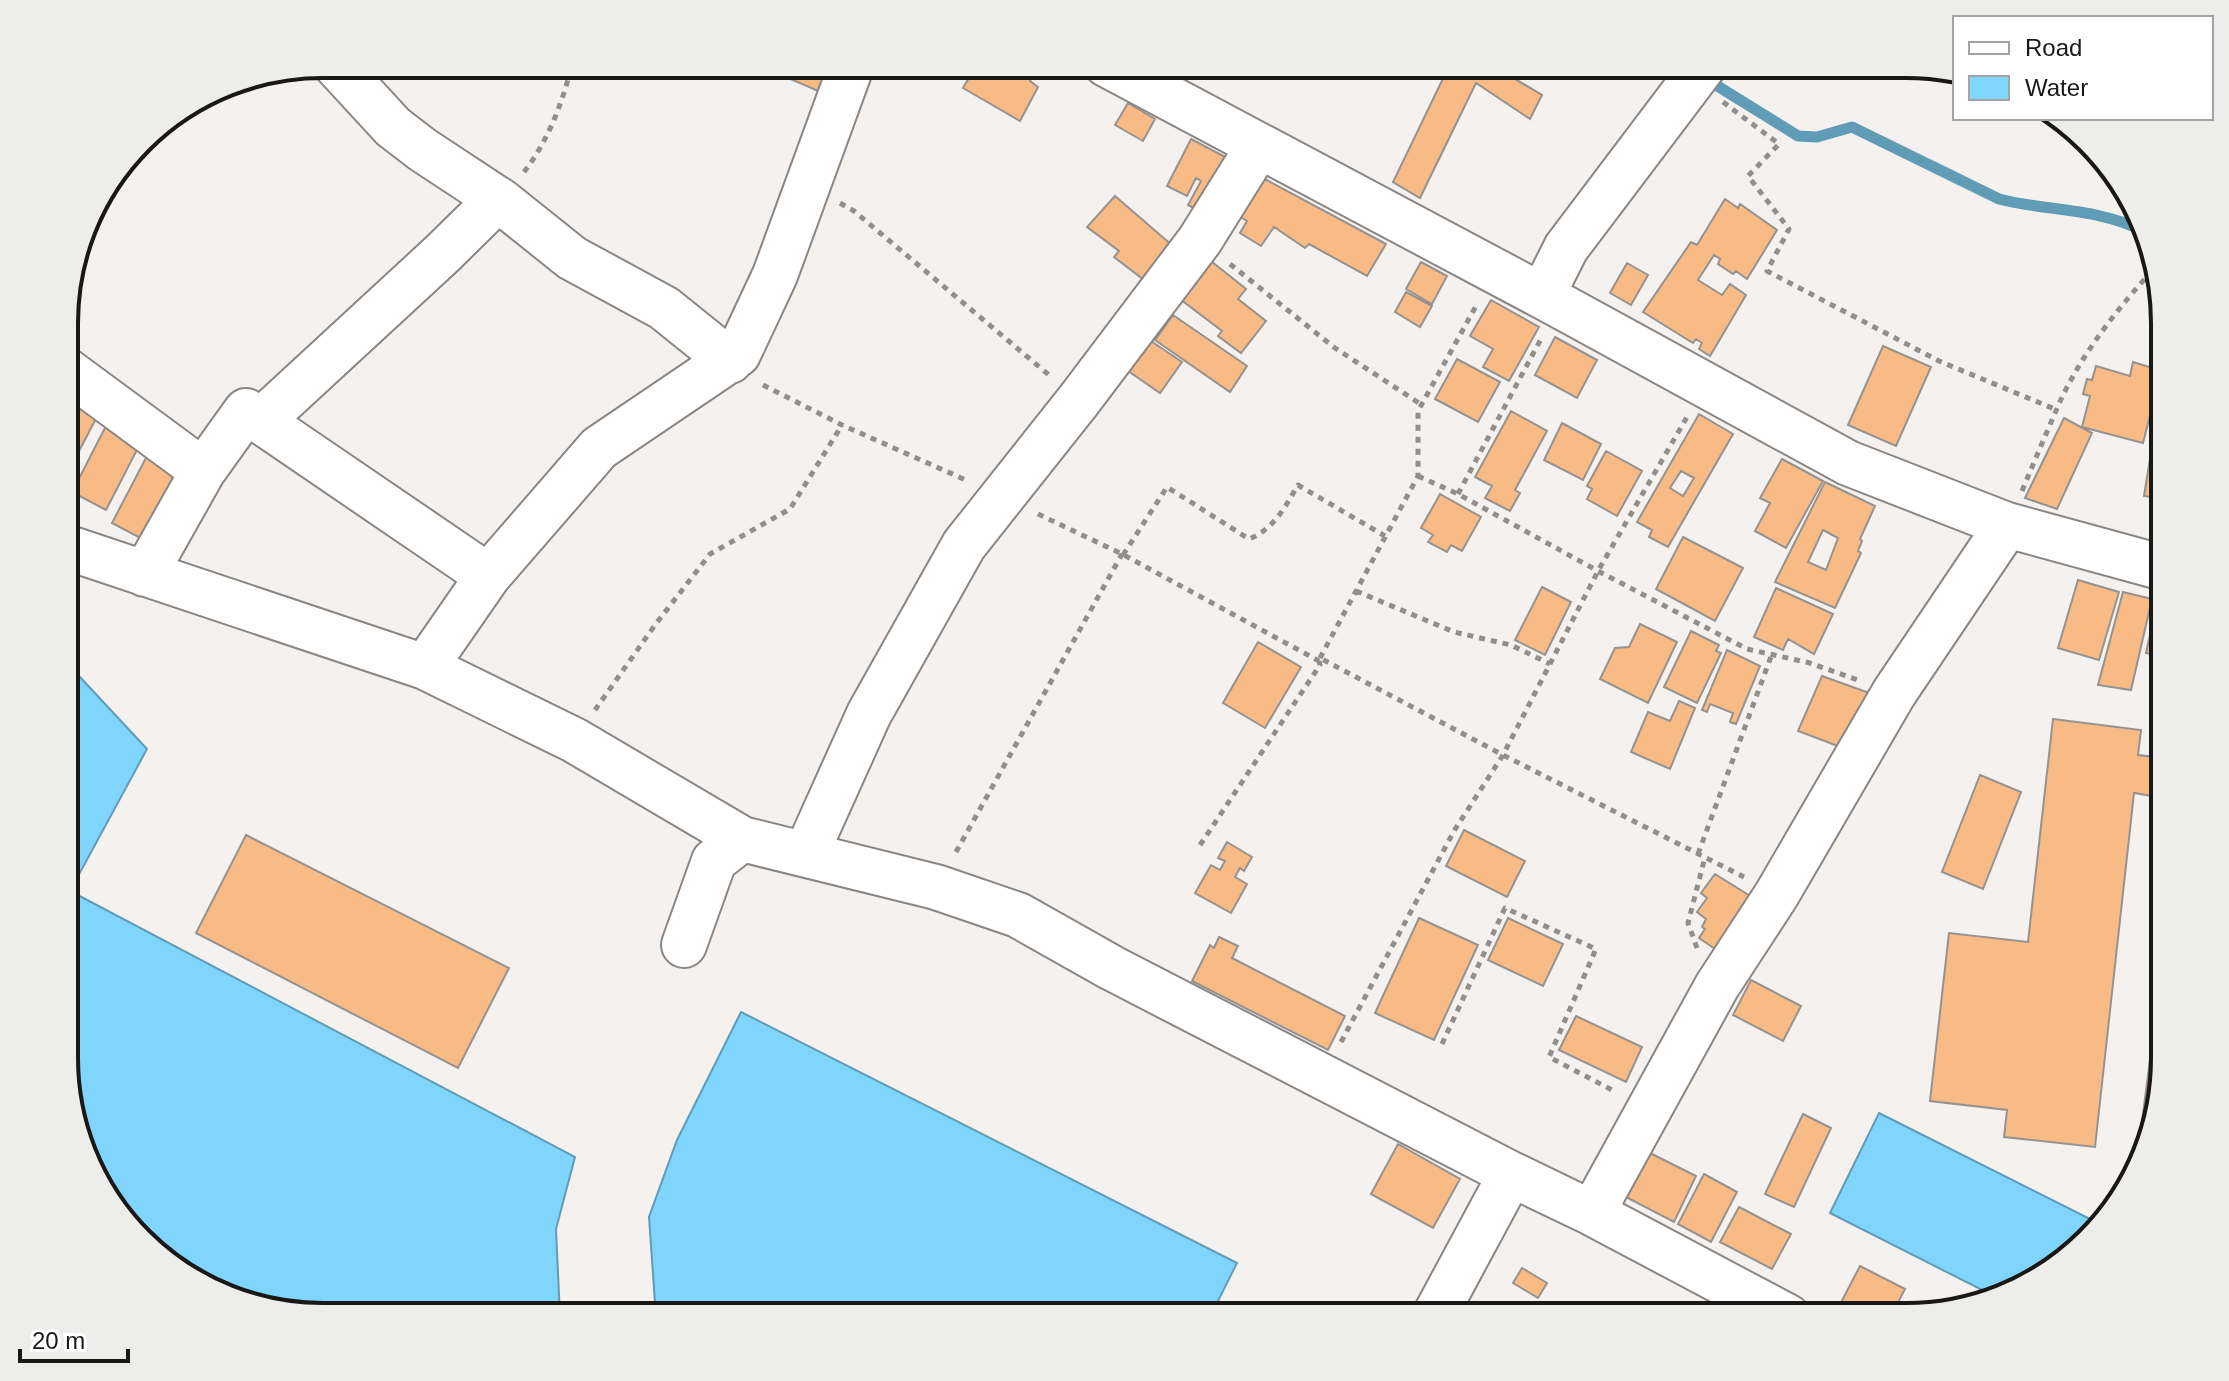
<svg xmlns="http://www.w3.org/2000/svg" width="2229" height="1381" font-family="Arial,sans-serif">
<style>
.water{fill:#7fd5fc;stroke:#619cb7;stroke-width:2}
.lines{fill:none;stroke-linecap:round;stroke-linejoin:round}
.stream{stroke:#619cb7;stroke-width:11}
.building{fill:#f8bb85;stroke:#959290;stroke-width:2;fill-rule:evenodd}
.minor-casing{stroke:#898684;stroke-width:48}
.path{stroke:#918e8c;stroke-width:5;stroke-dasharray:6 6;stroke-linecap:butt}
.minor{stroke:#fff;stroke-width:44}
.rim{fill:none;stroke:#1a1817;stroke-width:4}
</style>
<rect width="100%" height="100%" fill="#f5f1ef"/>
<!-- water -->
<path class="water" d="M66 667 80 677 147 749 70 891 575 1157 556 1229 560 1317H323L256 1308 179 1274 107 1202 66 1091Z
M741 1012 1237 1263 1210 1317H656L649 1217 677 1140Z
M1879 1113 2098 1223 2097 1225 2036 1282 1992 1295 1830 1213Z"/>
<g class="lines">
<!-- stream -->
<path class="stream" d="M1711 82 1798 136 1817 137 1852 127 1999 199C2045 211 2098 208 2141 230"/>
</g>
<!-- building -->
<path class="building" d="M756 64H829L818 91Z
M977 64H1030L1037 68 1030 81 1038 87 1020 121 963 88Z
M1450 64H1490L1542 95 1530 119 1476 83 1420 198 1393 182Z
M1128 103 1155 119 1143 141 1115 125Z
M1191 139 1231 160 1207 215 1188 205 1201 181 1196 178 1187 196 1167 186Z
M1259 176 1386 244 1367 276 1309 244 1305 248 1274 227 1261 246 1240 233 1247 221 1235 214Z
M1115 196 1180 252 1152 286 1114 257 1119 251 1087 227Z
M1725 199 1738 208 1740 204 1777 230 1747 279 1736 271 1733 274 1718 264 1720 259 1714 255 1698 280 1722 295 1730 284 1746 295 1710 356 1699 349 1702 343 1696 339 1693 343 1643 312 1691 242 1697 245Z
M1206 257 1246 289 1238 299 1266 321 1241 353 1218 336 1222 331 1176 296Z
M1421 262 1447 276 1432 304 1406 289Z
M1627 263 1648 275 1631 305 1610 293Z
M1406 292 1432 306 1420 327 1395 312Z
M1491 300 1539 327 1509 381 1483 367 1493 349 1470 336Z
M1173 315 1247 366 1230 392 1155 340Z
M1142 335 1182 362 1160 393 1121 366Z
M1555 337 1597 360 1577 398 1535 375Z
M1883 346 1931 367 1896 446 1848 425Z
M1457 359 1500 382 1478 422 1435 399Z
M2133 362 2156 369 2151 391 2156 392 2143 443 2082 427 2090 396 2083 394 2087 379 2092 380 2096 366 2130 376Z
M66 393 100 411 66 476Z
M2159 403 2164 404V499L2144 496Z
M1511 411 1547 431 1515 490 1520 493 1510 511 1485 498 1492 486 1475 477Z
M1699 414 1733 434 1668 547 1649 537 1652 530 1637 522ZM1681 471 1694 478 1683 496 1670 488Z
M2064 418 2092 433 2057 509 2025 498Z
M1562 423 1601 444 1583 480 1544 460Z
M107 424 141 442 106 510 72 492Z
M1606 451 1642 471 1617 516 1587 499 1592 489 1587 486Z
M148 454 182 472 146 541 112 523Z
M1782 459 1823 481 1786 548 1755 531 1770 503 1760 498Z
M1825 482 1875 506 1860 539 1862 541 1858 551 1861 553 1835 608 1775 582ZM1823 530 1838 538 1826 570 1808 562Z
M1440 494 1481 517 1462 551 1451 545 1447 552 1428 542 1433 535 1421 528Z
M1683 537 1743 568 1715 621 1656 589Z
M2078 580 2119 592 2099 660 2058 648Z
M1542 587 1571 602 1545 655 1515 640Z
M1776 588 1833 614 1814 654 1788 639 1783 650 1754 637Z
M2123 592 2152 599 2131 690 2098 685Z
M2157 602 2164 604V657L2146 653Z
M1640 624 1677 642 1648 703 1600 679 1615 648 1629 647Z
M1691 631 1719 645 1716 651 1721 653 1697 703 1664 687Z
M1258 642 1301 667 1265 728 1223 703Z
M1727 650 1760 666 1736 724 1730 722 1733 713 1710 704 1707 712 1702 710Z
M1822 676 1875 695 1843 748 1798 731Z
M1679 701 1695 708 1670 769 1631 752 1648 712 1670 721Z
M2053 719 2141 730 2138 755 2164 758V798L2134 793 2095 1147 2004 1137 2007 1110 1930 1101 1949 933 2028 942Z
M1980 775 2021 792 1983 889 1942 872Z
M1464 830 1525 861 1507 897 1446 866Z
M246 835 509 968 458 1068 196 933Z
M1227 842 1252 857 1244 871 1240 868 1235 877 1247 884 1231 913 1195 893 1211 865 1220 870 1225 861 1218 858Z
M1715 874 1755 899 1715 949 1699 938 1705 929 1702 927 1706 919 1697 912 1707 898 1701 893Z
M1419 918 1478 945 1434 1040 1375 1013Z
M1508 918 1563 944 1543 986 1488 960Z
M1219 937 1238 946 1232 958 1345 1016 1328 1050 1192 981 1210 945 1214 948Z
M1751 980 1801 1006 1783 1041 1733 1015Z
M2157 1006 2164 1007V1074L2138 1152Z
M1576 1016 1642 1047 1626 1082 1559 1050Z
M1803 1114 1831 1128 1794 1207 1765 1194Z
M1398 1144 1460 1179 1433 1228 1371 1194Z
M1646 1151 1696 1176 1674 1222 1624 1196Z
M1704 1174 1737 1192 1711 1242 1678 1224Z
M1739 1207 1791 1234 1772 1269 1720 1242Z
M1860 1266 1905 1289 1891 1316H1834Z
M1522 1268 1547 1283 1538 1298 1513 1283Z
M1925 1304 1940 1311 1926 1315 1920 1312Z"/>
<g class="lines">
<!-- minor casing -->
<g class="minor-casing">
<path id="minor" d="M335 64 393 127 423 150 502 202 572 258 664 308 730 361
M1106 64 1559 305 1848 463 2007 525 2164 568
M1542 296 1566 248 1705 64
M66 370 203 471
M261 421 443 253 498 199
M66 547 425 667 574 740 742 839
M145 574 203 471 246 411 488 576
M425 667 488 576 599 448 738 354 775 275 852 64
M806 854 869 714 964 545 1079 400 1200 240 1258 147
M684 945 714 861 742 839 936 887 1018 915 1112 968 1511 1174 1592 1213 1788 1317
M1592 1213 1717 986 1777 894 1894 693 2007 525
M1434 1317 1511 1174"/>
</g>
<!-- path -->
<path class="path" d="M1723 102 1779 144 1748 176 1789 229 1767 271 1939 361 2057 410
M524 172C548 141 563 102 572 64
M840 203 854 211 1049 375
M1230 264 1335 348 1422 405
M763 385 842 425 968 481
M1418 476 1458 494 1598 571 1747 649 1810 663 1858 680
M2022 491C2034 462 2046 434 2058 406 2080 356 2117 309 2153 270
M1458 494 1542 337
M1038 514 1122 554 1319 661 1320 658 1503 755 1744 877
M1123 555 1167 487 1249 539C1274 529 1285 507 1298 485L1385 536
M1356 591 1454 632 1511 645 1550 664
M1320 658 1418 476V411L1476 306
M595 710 655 625 710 554 790 509 842 425
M1200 845 1320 665 1319 661
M956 852 1122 554
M1698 854 1772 654
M1697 948 1688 923 1705 857
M1341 1042 1454 831 1503 755 1598 571 1687 417
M1442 1044 1505 908 1596 949 1549 1057 1614 1091"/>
<!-- minor -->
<use href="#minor" class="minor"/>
</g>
<!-- crop -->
<path d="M0 0H2229V1381H0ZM323 78H1906A245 245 0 0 1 2151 323V1058A245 245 0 0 1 1906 1303H323A245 245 0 0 1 78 1058V323A245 245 0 0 1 323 78Z" fill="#ededec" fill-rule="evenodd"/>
<path class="rim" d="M323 78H1906A245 245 0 0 1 2151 323V1058A245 245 0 0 1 1906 1303H323A245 245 0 0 1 78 1058V323A245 245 0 0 1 323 78Z"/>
<!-- legend -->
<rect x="1953" y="16" width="260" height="104" fill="#ffffff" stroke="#a3a3a2" stroke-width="2"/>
<rect x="1969" y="42" width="40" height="12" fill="#ffffff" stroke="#a3a3a2" stroke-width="2"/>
<text x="2025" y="56" font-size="24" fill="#1a1817">Road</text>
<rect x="1969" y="76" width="40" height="24" fill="#7fd5fc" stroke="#a3a3a2" stroke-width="2"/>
<text x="2025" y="96" font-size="24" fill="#1a1817">Water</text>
<!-- scale -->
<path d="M20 1349v12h108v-12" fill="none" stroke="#1a1817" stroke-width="4"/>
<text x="32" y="1349" font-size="24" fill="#1a1817" stroke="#ffffff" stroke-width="6" paint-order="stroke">20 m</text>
</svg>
